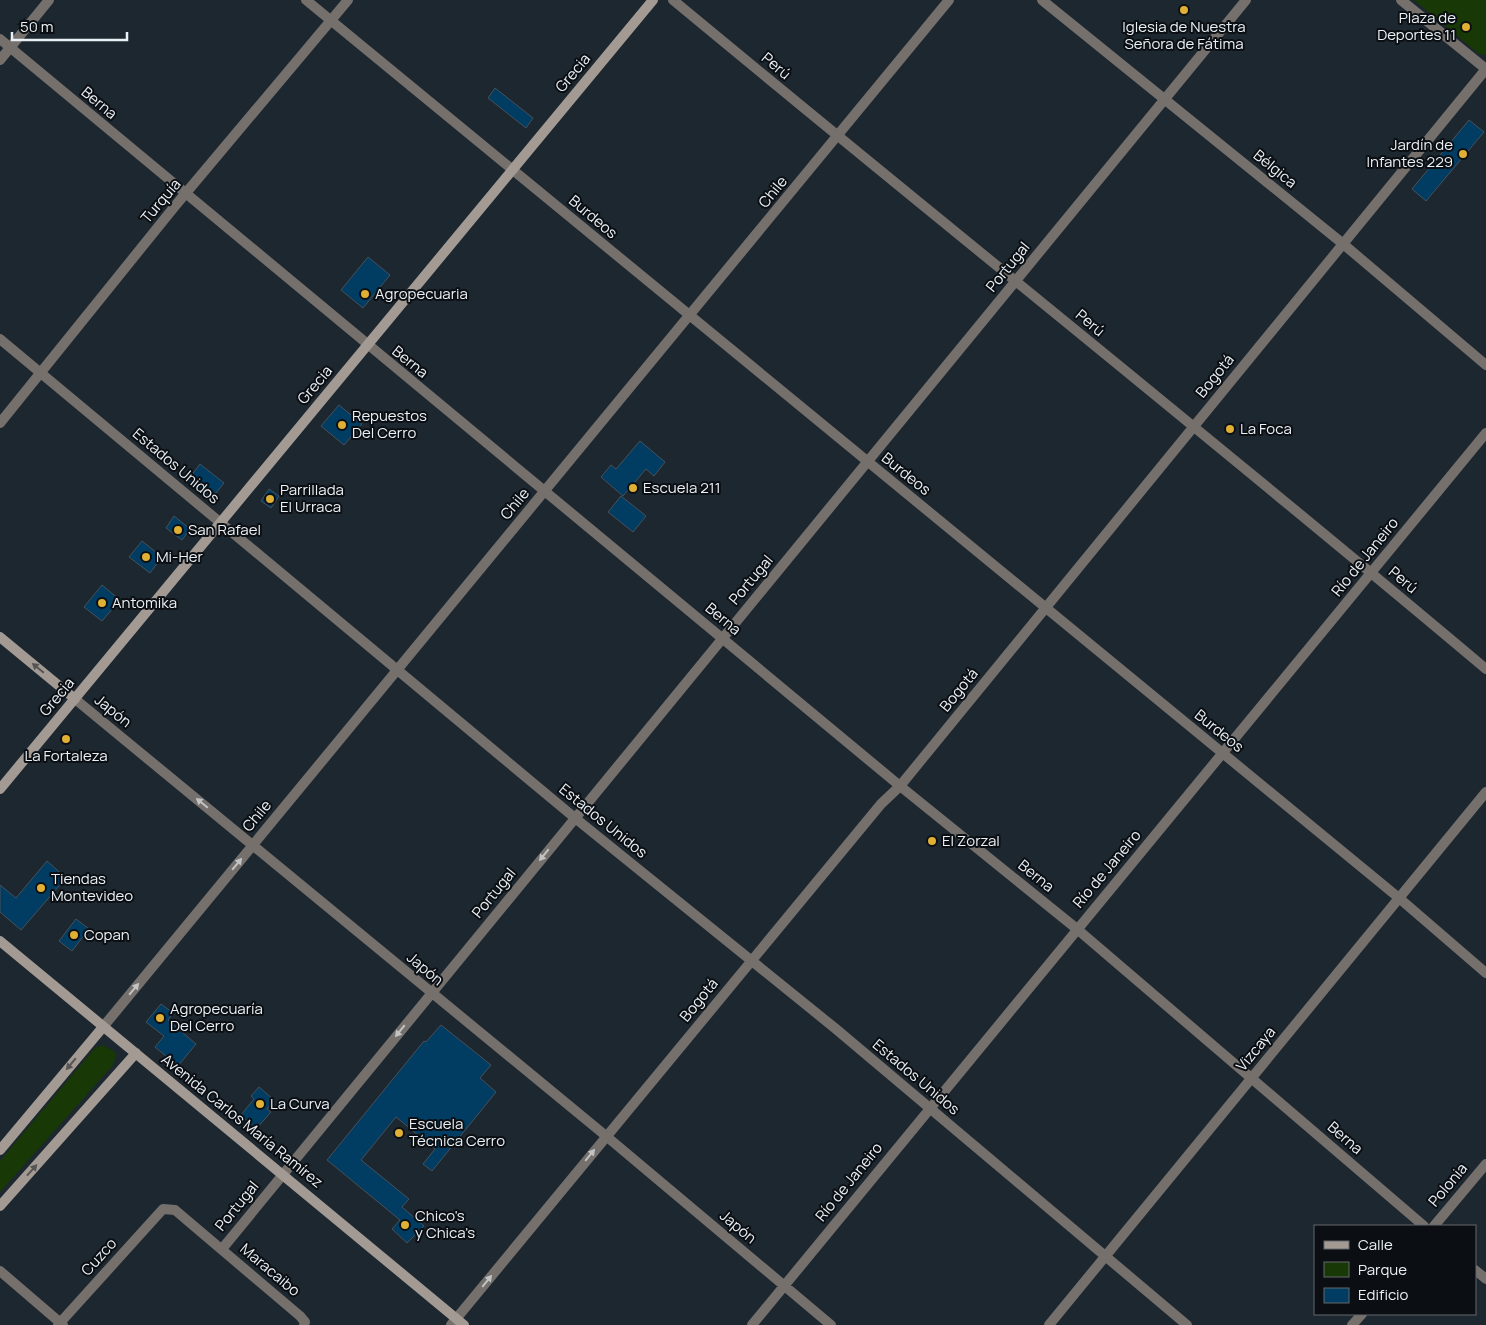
<svg xmlns="http://www.w3.org/2000/svg" width="1486" height="1325" font-family="Manrope,sans-serif">
<style>
.green{fill:#183905}
.building{fill:#013c63;stroke:#47515b}
.lines{fill:none;stroke-linecap:round;stroke-linejoin:round}
.street{stroke:#75706c;stroke-width:10}
.secondary{stroke:#a39a94;stroke-width:10}
.oneway{fill:#575454}
.oneway2{fill:#c1c4c6}
.poi-dot{fill:#e0b034;stroke:#0b0f13;stroke-width:2}
.labels{text-anchor:middle;stroke-width:4;stroke-linejoin:round;paint-order:stroke}
.poi-label{font-size:15px;fill:#eaf1f6;stroke:#0b0f13;text-anchor:start}
.street-label{font-size:15px;fill:#eaf1f6;stroke:#0b0f13}
</style>
<rect width="100%" height="100%" fill="#1d272f"/>
<!-- green -->
<path class="green" d="M1414 0H1486V55L1479 54Z
M103 1045 115 1052 116 1056 113 1065 0 1192V1161L95 1048Z"/>
<!-- building -->
<path class="building" d="M495 88 533 118 526 128 488 98Z
M1469 120 1484 132 1426 201 1412 189Z
M368 257 390 275 363 308 341 290Z
M339 405 362 424 344 445 321 426Z
M640 441 665 462 654 476 646 469 623 496 601 477 611 465 616 469Z
M200 464 224 483 216 493 207 495 188 480Z
M269 489 279 496 271 508 261 501Z
M621 496 646 516 633 532 608 512Z
M174 516 190 529 182 540 166 528Z
M142 541 162 557 150 573 129 557Z
M102 585 120 600 102 621 84 607Z
M47 861 66 878 21 930 0 912V885L16 898Z
M76 919 89 929 72 951 59 941Z
M161 1004 173 1013 168 1020 196 1044 178 1066 155 1047 164 1036 146 1022Z
M441 1025 491 1065 480 1078 496 1092 432 1171 423 1164 435 1149 396 1117 361 1160 409 1199 402 1207 424 1226 407 1243 392 1229 400 1220 327 1160 424 1041 426 1042Z
M259 1087 274 1100 267 1109 271 1112 256 1129 241 1115 254 1099 251 1096Z"/>
<g class="lines">
<!-- street -->
<path class="street" d="M306 0 1399 898 1486 973
M673 0C943 224 1218 443 1486 669
M1042 0 1342 243 1486 365
M1401 0 1486 69
M0 39 900 786 1077 929 1424 1226
M0 60 49 0
M0 339 575 818 836 1029 1187 1325
M0 423 175 206 348 0
M75 699 606 1136 831 1325
M103 1027 949 0
M1434 1226 1486 1164
M222 1249 1246 0
M1475 1270 1486 1279
M0 1271 63 1325
M58 1325 163 1209 175 1210 300 1316 305 1322 304 1325
M451 1325 881 804 900 786 1486 69
M752 1325 1486 433
M1049 1325 1486 792
M1352 1325 1362 1314"/>
<!-- secondary -->
<path class="secondary" d="M0 637 75 699
M0 789 653 0
M0 941 464 1325
M0 1150 103 1027
M0 1206 136 1053"/>
</g>
<!-- one-way arrows -->
<defs><path id="oneway-solid" d="M-6-.8H1V-3.2L6.5 0L1 3.2V.8H-6Z" transform="scale(1.25)"/></defs>
<g class="oneway">
<use href="#oneway-solid" transform="translate(38 668) rotate(-141)"/>
<use href="#oneway-solid" transform="translate(71 1064) rotate(130)"/>
<use href="#oneway-solid" transform="translate(32 1170) rotate(-48)"/>
</g>
<g class="oneway2">
<use href="#oneway-solid" transform="translate(202 803) rotate(-141)"/>
<use href="#oneway-solid" transform="translate(544 855) rotate(129)"/>
<use href="#oneway-solid" transform="translate(237 864) rotate(-50)"/>
<use href="#oneway-solid" transform="translate(134 989) rotate(-50)"/>
<use href="#oneway-solid" transform="translate(400 1031) rotate(129)"/>
<use href="#oneway-solid" transform="translate(590 1155) rotate(-51)"/>
<use href="#oneway-solid" transform="translate(487 1281) rotate(-51)"/>
</g>
<!-- markers -->
<g class="poi-dot">
<circle cx="1184" cy="10" r="5"/>
<circle cx="1466" cy="27" r="5"/>
<circle cx="1463" cy="154" r="5"/>
<circle cx="365" cy="294" r="5"/>
<circle cx="342" cy="425" r="5"/>
<circle cx="1230" cy="429" r="5"/>
<circle cx="633" cy="488" r="5"/>
<circle cx="270" cy="499" r="5"/>
<circle cx="178" cy="530" r="5"/>
<circle cx="146" cy="557" r="5"/>
<circle cx="102" cy="603" r="5"/>
<circle cx="66" cy="739" r="5"/>
<circle cx="932" cy="841" r="5"/>
<circle cx="41" cy="888" r="5"/>
<circle cx="74" cy="935" r="5"/>
<circle cx="160" cy="1018" r="5"/>
<circle cx="260" cy="1104" r="5"/>
<circle cx="399" cy="1133" r="5"/>
<circle cx="405" cy="1225" r="5"/>
</g>
<g class="labels">
<!-- poi labels -->
<g class="poi-label">
<text x="1456" y="23" text-anchor="end">Plaza de<tspan x="1456" dy="17">Deportes 11</tspan></text>
<text x="1184" y="32" text-anchor="middle">Iglesia de Nuestra<tspan x="1184" dy="17">Señora de Fátima</tspan></text>
<text x="1453" y="150" text-anchor="end">Jardín de<tspan x="1453" dy="17">Infantes 229</tspan></text>
<text x="375" y="299">Agropecuaria</text>
<text x="352" y="421">Repuestos<tspan x="352" dy="17">Del Cerro</tspan></text>
<text x="1240" y="434">La Foca</text>
<text x="643" y="493">Escuela 211</text>
<text x="280" y="495">Parrillada<tspan x="280" dy="17">El Urraca</tspan></text>
<text x="188" y="535">San Rafael</text>
<text x="156" y="562">Mi-Her</text>
<text x="112" y="608">Antomika</text>
<text x="66" y="761" text-anchor="middle">La Fortaleza</text>
<text x="942" y="846">El Zorzal</text>
<text x="51" y="884">Tiendas<tspan x="51" dy="17">Montevideo</tspan></text>
<text x="84" y="940">Copan</text>
<text x="170" y="1014">Agropecuaría<tspan x="170" dy="17">Del Cerro</tspan></text>
<text x="270" y="1109">La Curva</text>
<text x="409" y="1129">Escuela<tspan x="409" dy="17">Técnica Cerro</tspan></text>
<text x="415" y="1221">Chico's<tspan x="415" dy="17">y Chica's</tspan></text>
</g>
<!-- street labels -->
<g class="street-label">
<text transform="translate(776 66) rotate(40)" y="5">Perú</text>
<text transform="translate(573 73) rotate(-50)" y="5">Grecia</text>
<text transform="translate(99 103) rotate(40)" y="5">Berna</text>
<text transform="translate(1275 169) rotate(39)" y="5">Bélgica</text>
<text transform="translate(773 192) rotate(-51)" y="5">Chile</text>
<text transform="translate(161 201) rotate(-50)" y="5">Turquía</text>
<text transform="translate(593 217) rotate(40)" y="5">Burdeos</text>
<text transform="translate(1008 267) rotate(-51)" y="5">Portugal</text>
<text transform="translate(1090 323) rotate(40)" y="5">Perú</text>
<text transform="translate(410 362) rotate(39)" y="5">Berna</text>
<text transform="translate(1215 376) rotate(-51)" y="5">Bogotá</text>
<text transform="translate(315 385) rotate(-50)" y="5">Grecia</text>
<text transform="translate(176 466) rotate(40)" y="5">Estados Unidos</text>
<text transform="translate(906 474) rotate(39)" y="5">Burdeos</text>
<text transform="translate(515 504) rotate(-50)" y="5">Chile</text>
<text transform="translate(1365 557) rotate(-51)" y="5">Río de Janeiro</text>
<text transform="translate(751 580) rotate(-50)" y="5">Portugal</text>
<text transform="translate(1403 580) rotate(40)" y="5">Perú</text>
<text transform="translate(723 619) rotate(40)" y="5">Berna</text>
<text transform="translate(959 690) rotate(-51)" y="5">Bogotá</text>
<text transform="translate(57 697) rotate(-50)" y="5">Grecia</text>
<text transform="translate(113 711) rotate(39)" y="5">Japón</text>
<text transform="translate(1219 731) rotate(39)" y="5">Burdeos</text>
<text transform="translate(257 816) rotate(-50)" y="5">Chile</text>
<text transform="translate(603 821) rotate(39)" y="5">Estados Unidos</text>
<text transform="translate(1107 869) rotate(-50)" y="5">Río de Janeiro</text>
<text transform="translate(1036 876) rotate(39)" y="5">Berna</text>
<text transform="translate(494 893) rotate(-51)" y="5">Portugal</text>
<text transform="translate(425 969) rotate(40)" y="5">Japón</text>
<text transform="translate(699 1000) rotate(-51)" y="5">Bogotá</text>
<text transform="translate(1256 1049) rotate(-51)" y="5">Vizcaya</text>
<text transform="translate(916 1077) rotate(40)" y="5">Estados Unidos</text>
<text transform="translate(242 1121) rotate(39)" y="5">Avenida Carlos María Ramírez</text>
<text transform="translate(1345 1138) rotate(41)" y="5">Berna</text>
<text transform="translate(849 1182) rotate(-51)" y="5">Río de Janeiro</text>
<text transform="translate(1448 1185) rotate(-50)" y="5">Polonia</text>
<text transform="translate(237 1206) rotate(-51)" y="5">Portugal</text>
<text transform="translate(738 1227) rotate(40)" y="5">Japón</text>
<text transform="translate(99 1257) rotate(-48)" y="5">Cuzco</text>
<text transform="translate(270 1270) rotate(40)" y="5">Maracaibo</text>
</g>
</g>
<!-- legend -->
<rect x="1314" y="1225" width="162" height="90" fill="#0b0f13" stroke="#64696e"/>
<rect x="1324" y="1241" width="25" height="8" fill="#a39a94" stroke="#64696e"/>
<text x="1358" y="1250" font-size="15" fill="#eaf1f6">Calle</text>
<rect x="1324" y="1262" width="25" height="15" fill="#183905" stroke="#64696e"/>
<text x="1358" y="1275" font-size="15" fill="#eaf1f6">Parque</text>
<rect x="1324" y="1288" width="25" height="15" fill="#013c63" stroke="#64696e"/>
<text x="1358" y="1300" font-size="15" fill="#eaf1f6">Edificio</text>
<!-- scale -->
<path d="M12 32v8h115v-8" fill="none" stroke="#eaf1f6" stroke-width="2.5"/>
<text x="20" y="32" font-size="15" fill="#eaf1f6" stroke="#0b0f13" stroke-width="4" paint-order="stroke">50 m</text>
</svg>
